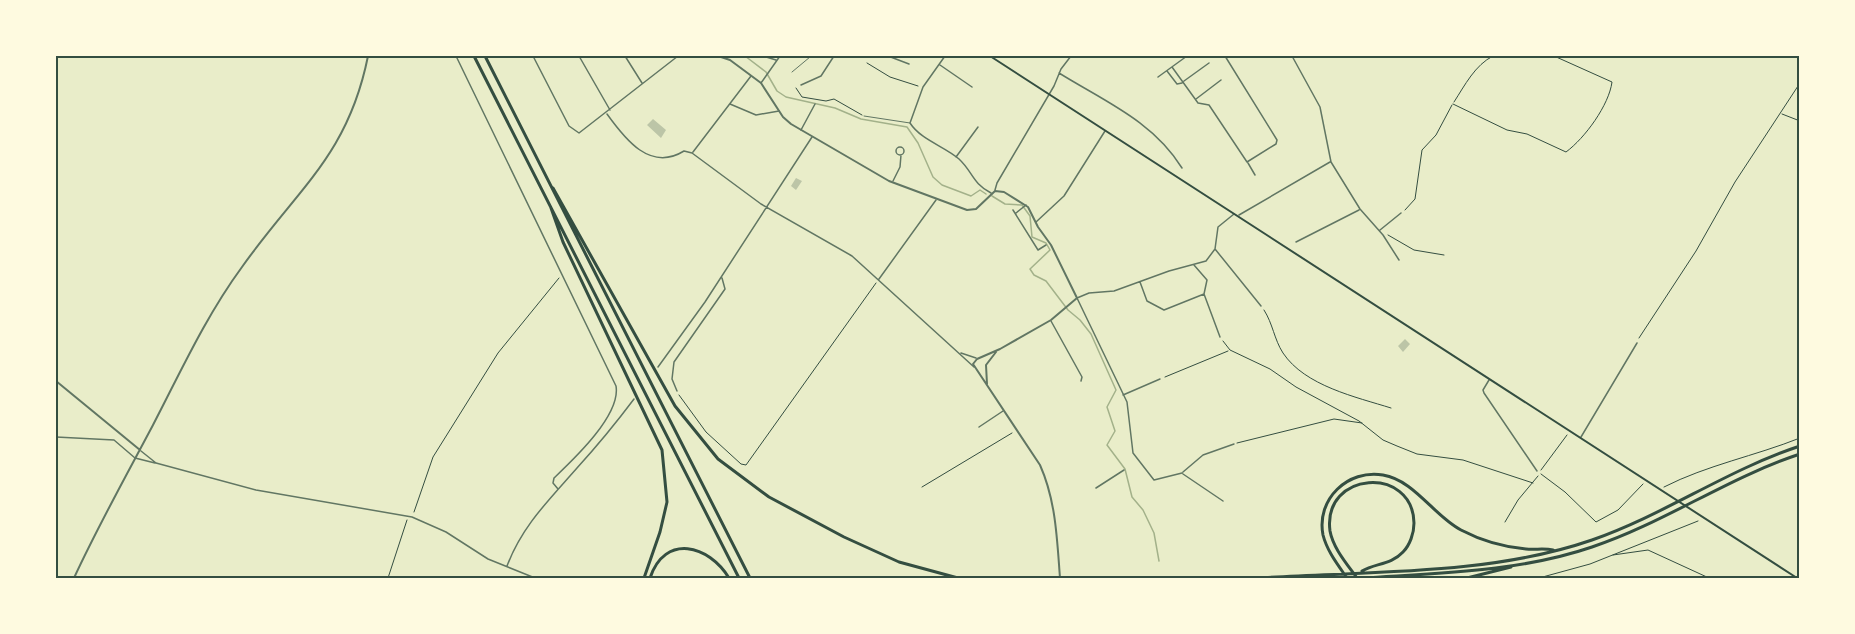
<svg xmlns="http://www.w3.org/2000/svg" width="1855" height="634" font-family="'Libre Baskerville',serif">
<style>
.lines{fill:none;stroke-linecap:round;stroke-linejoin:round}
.stream{stroke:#a3b18a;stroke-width:1.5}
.building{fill:#bcc5a7}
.path{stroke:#344e41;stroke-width:1}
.service{stroke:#617663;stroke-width:1}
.minor{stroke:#617663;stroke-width:1.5}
.tertiary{stroke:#617663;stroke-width:2}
.primary{stroke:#344e41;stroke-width:2}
.motorway{stroke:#344e41;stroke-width:3}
.neatline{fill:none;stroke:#344e41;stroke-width:2}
</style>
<rect width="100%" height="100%" fill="#e9edc9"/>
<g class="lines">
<!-- stream -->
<path class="stream" d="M745 56 766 72 777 91 786 97 835 108 861 119 907 127 918 143 933 177 942 185 971 196 980 190 986 194
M992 196 1005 204 1022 205 1030 216 1032 237 1046 243 1050 250 1030 269 1034 275 1046 281 1068 310 1080 320 1091 334 1116 390 1107 407 1115 431 1107 445 1125 469 1132 497 1143 510 1154 533 1159 561"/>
</g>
<!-- building -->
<path class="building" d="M653 119 666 130 661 138 647 125Z
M796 178 802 181 796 190 791 186Z
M1405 339 1410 344 1403 352 1398 346Z"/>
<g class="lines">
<!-- path -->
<path class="path" d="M867 63 890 77 918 86
M796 88 802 97 826 101 834 99 862 115
M1454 102C1465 85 1475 65 1493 56
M1453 104 1507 130 1527 134 1566 152C1585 138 1609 105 1612 82L1554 56
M1782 114 1800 121
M1405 210 1415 199 1422 150 1436 135 1452 105
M1388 235 1414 250 1444 255
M1264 310C1273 324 1274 339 1283 353 1305 386 1356 397 1391 408
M1639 338 1696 251 1735 182 1800 83
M1223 341 1230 350 1270 369 1296 387 1359 421 1383 440 1397 446 1417 454 1463 460 1533 483
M1165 377 1228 351
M679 395 706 432 741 464 746 465 876 283
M1237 443 1334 419 1362 423
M1541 470 1567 435
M1541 474 1565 492 1596 522 1618 510 1643 484
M922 487 1012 433
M1664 487C1707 465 1755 456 1800 438
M414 512 433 457 498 353 559 278
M1505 522 1518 500 1538 476
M1613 555 1648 550 1709 578
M388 578 407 520
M1539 578 1590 564 1698 521"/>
<!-- service -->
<path class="service" d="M792 72 810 57
M864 116 910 123"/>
<!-- minor -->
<path class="minor" d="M456 56 616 386C621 415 574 459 554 478L553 483 558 489
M533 56 569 126 579 133 678 56
M579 56 610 110
M625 56 642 83
M763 56 776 60
M888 56 909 64
M945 56 923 87 910 123C921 140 944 146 959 159 973 172 972 183 991 193
M1292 56 1320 107 1331 162 1360 209 1383 235 1399 260
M940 65 972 87
M1172 67 1198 103 1209 105 1247 162 1276 144 1277 140 1225 56
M1167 71 1177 84 1182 83
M1059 73C1104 101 1153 121 1182 168
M1158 77 1187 56
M1184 81 1209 63
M761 83 780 56
M801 85 821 76 834 56
M1196 99 1221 80
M730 104 756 115 779 111
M607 114C625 139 650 172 684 151L692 153 761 204 852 256 974 367
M801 130 815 104
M896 151a4 4 0 1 1 8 0a4 4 0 1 1-8 0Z
M693 152 751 76
M956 157 978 127
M1248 163 1255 175
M893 181 900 167 901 155
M995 190 997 183 1054 86 1061 69 1071 56
M1013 210 1038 250 1046 245
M1016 213 1026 205
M1239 215 1330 162
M1036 222 1064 196 1105 131
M1380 230 1401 213
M1296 242 1359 210
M1215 249 1261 306
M1194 265 1207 280 1204 294 1220 337
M879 279 936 200
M1140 282 1147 301 1164 310 1204 294
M1051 321 1082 377 1081 381
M961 353 976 358
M658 367 705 302 812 137
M1489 380 1483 390 1484 393 1537 471
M677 391 672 379 674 362 725 289 722 278
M1123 395 1160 379
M979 427 1003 411
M56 437 114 440 135 458 155 463
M1581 437 1637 343
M141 451 156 463 256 490 412 517 446 532 488 559 535 578
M1183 472 1203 455 1234 444
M1182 473 1154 480 1133 453 1127 402 1077 298 1089 293 1114 291 1169 271 1206 261 1215 249 1218 227 1234 214
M1183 474 1223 501
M1096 488 1124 470
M507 566C522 526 549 500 577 468 597 446 616 423 634 399"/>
<!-- tertiary -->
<path class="tertiary" d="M718 56 730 60 761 83 783 117 791 124 889 181 967 210 976 209 995 191 1004 192 1028 207 1038 227 1051 245 1077 298 1051 320 1000 349 977 359 973 364 1040 465C1056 501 1057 539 1060 578
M56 381 140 450
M987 384 986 365 996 352
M74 578C98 526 126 476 153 425 181 371 206 316 242 267 297 189 348 156 368 56"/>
<!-- primary -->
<path class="primary" d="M990 56 1797 578"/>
<!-- motorway -->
<path class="motorway" d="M474 56 739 578
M485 56 750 578
M553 188 675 406 718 459 769 497 844 537 899 562 958 578
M551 208 563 242 662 450 667 502 660 532 644 578
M650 578C665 533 709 545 729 578
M1257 578C1366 571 1488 576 1592 540 1664 515 1727 470 1800 446
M1347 578C1338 565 1327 551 1323 535 1316 499 1348 469 1383 475 1414 480 1434 516 1461 530 1482 541 1503 547 1526 549 1535 550 1544 548 1553 550
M1357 578C1347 564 1333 548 1330 531 1322 471 1413 465 1414 523 1414 533 1410 545 1403 552 1391 565 1375 563 1362 571
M1363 578C1439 573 1519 572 1592 547 1664 523 1727 478 1800 454
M1467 578 1511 567"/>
</g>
<!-- border -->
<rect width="1855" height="634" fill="none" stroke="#fefae0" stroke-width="114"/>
<rect x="57" y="57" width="1741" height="520" class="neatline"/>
</svg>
